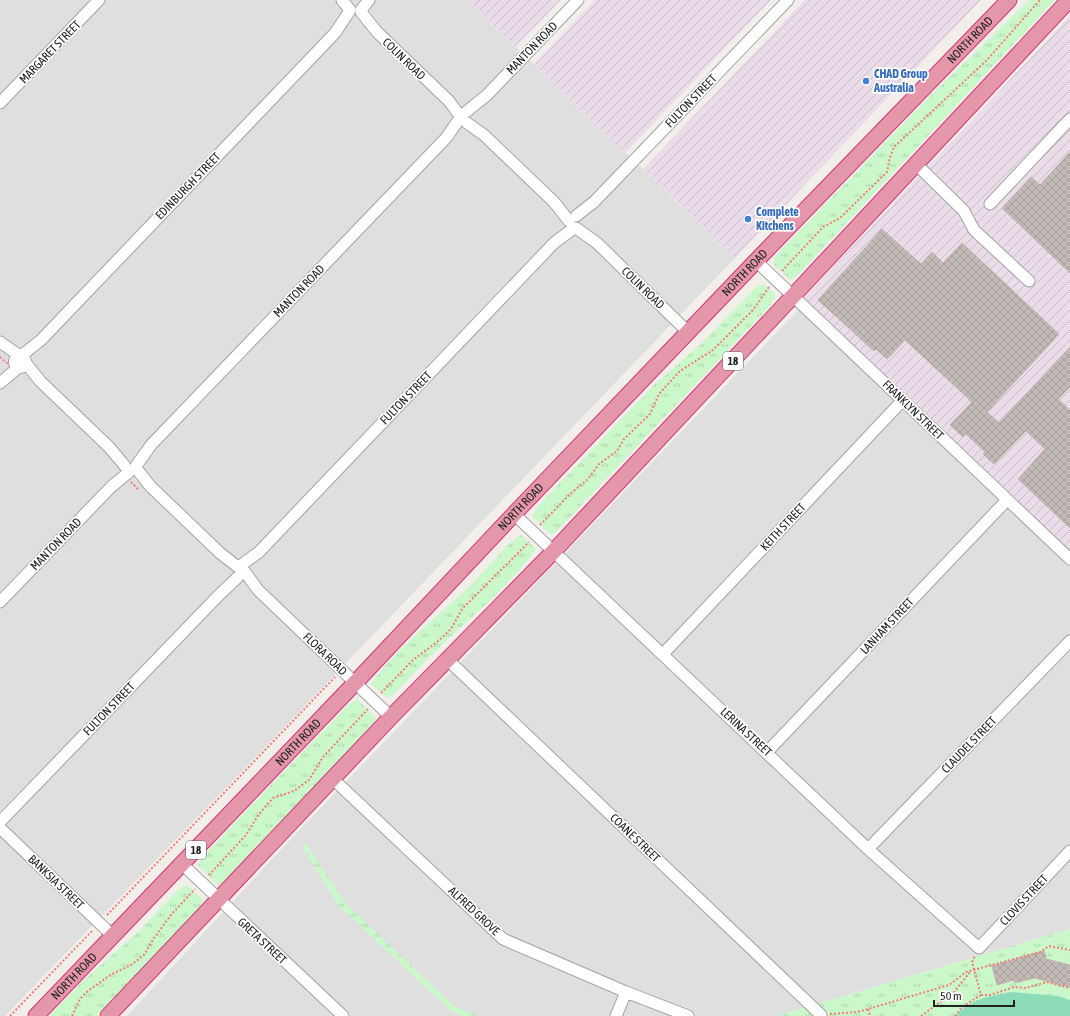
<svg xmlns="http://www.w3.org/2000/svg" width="1070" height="1016" font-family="'Asap Condensed',sans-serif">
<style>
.residential{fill:#e0dfdf}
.industrial{fill:url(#industrial-furrows)}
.park{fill:url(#park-tufts)}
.pitch{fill:#8cdcb7}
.building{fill:url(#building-cross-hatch);stroke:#c3b4ac}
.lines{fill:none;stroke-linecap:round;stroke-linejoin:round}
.minor-casing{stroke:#a3a3a3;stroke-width:13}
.highway-casing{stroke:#d43276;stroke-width:17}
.path{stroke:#f47b78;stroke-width:2;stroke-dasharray:2 2;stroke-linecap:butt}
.minor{stroke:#fff;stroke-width:11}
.highway{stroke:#e496aa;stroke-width:15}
.shop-dot{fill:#3f7fe0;stroke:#fff;stroke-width:1.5}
.labels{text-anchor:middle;stroke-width:3.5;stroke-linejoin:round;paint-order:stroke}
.shield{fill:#fff;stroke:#646464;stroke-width:1}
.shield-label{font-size:11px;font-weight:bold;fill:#222}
.street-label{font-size:12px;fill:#222;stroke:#fff}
.shop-label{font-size:12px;font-weight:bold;fill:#366cbe;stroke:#fff;text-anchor:start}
</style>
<defs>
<pattern id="industrial-furrows" width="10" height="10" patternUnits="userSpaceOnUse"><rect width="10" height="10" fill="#eadce9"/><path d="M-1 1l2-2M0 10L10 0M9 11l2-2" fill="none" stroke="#c8bcc8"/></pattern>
<pattern id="park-tufts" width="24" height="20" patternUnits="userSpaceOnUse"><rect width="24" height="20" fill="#caf8ca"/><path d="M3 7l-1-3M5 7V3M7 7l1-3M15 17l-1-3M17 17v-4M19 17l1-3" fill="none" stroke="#add4ad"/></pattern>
<pattern id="building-cross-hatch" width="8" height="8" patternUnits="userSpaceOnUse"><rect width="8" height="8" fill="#c2bab6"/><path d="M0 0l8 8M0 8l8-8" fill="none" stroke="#a6a09c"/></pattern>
</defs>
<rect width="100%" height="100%" fill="#f2eee9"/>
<!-- residential -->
<path class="residential" d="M0 0H467L735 258 270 742 5 1016H0Z
M799 309 1070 564V929L776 1016H127L273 858Z"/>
<!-- industrial -->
<path class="industrial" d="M467 0H561L516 47Z
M595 0H771L625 153 534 64Z
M805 0H981L735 258 643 169Z
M1070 16V550L803 299Z"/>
<!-- park -->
<path class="park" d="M1029 0H1055L796 277 791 280 774 265 773 261 778 253 929 97Z
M764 284 775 294 776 297 769 307 554 534H550L532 516 537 507 653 386 703 342 753 290 757 286Z
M521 535 536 549C510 586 474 614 442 645 425 661 409 678 393 695L387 698 371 684C395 650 428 624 458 597 477 580 494 560 511 542Z
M357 699 376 718 375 721 367 731 224 882 218 885 198 865 204 855 348 705Z
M305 842 346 904 454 1006 478 1016H463L451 1011 338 905 302 846Z
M187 885 204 901 197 911 97 1016H49L83 981 137 933 179 889Z
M1070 929V1016H776Z"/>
<!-- pitch -->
<path class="pitch" d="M1011 992 1058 996 1070 1000V1016H956C968 999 991 996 1011 992Z"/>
<!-- building -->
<path class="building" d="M1070 152V273L1002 208 1031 177 1040 185Z
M882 229 921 264 932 252 943 263 962 243 1059 334 987 412 999 423 1070 347V387L1058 399 1070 410V528L1018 479 1045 449 1026 431 994 464 983 454 985 452 966 434 963 437 950 425 972 402 905 340 887 359 876 349 874 351 818 300Z
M1044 951 1046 959 1070 965V987L1035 978 1015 983 1014 980 997 985 992 966Z"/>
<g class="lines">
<!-- minor casing -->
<g class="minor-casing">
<path id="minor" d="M342 0 350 10
M361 10 369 0
M361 12 377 32 449 101 460 116
M0 103 99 0
M466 112 487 95 578 0
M467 123 484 135 554 202 569 221
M916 164 964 211 974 230 1029 281
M990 204 1070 119
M576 216 594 202 788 0
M576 228 597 243 689 333
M756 261 1070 559
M0 342 20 356
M21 356 41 340 335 33 349 12
M14.5 362a5.5 5.5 0 1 1 11 0a5.5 5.5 0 1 1-11 0Z
M25 362 40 381 109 447 125 466
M0 383 19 367
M136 466 151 445 446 138 460 118
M136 468 150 486 220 553 238 567
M514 514 868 849 979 948 1070 851
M240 566 259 552 554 243 574 228
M245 572 258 590 391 717
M0 602 111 487 129 472
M663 654 903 400
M448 660 821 1015
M767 752 1007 500
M333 779 503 939 626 992 688 1016
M0 822 218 596 238 577
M0 828 113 936
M868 849 1070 641
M182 864 343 1016
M616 1016 626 992"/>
</g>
<!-- highway casing -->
<g class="highway-casing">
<g id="highway">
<path id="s1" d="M36 1016 355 683 514 514 756 261 1009 0"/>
<path d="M108 1016 391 717 553 552 793 296 1069 0"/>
</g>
</g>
<!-- path -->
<path class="path" d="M782 271 823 227 840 218 887 172 890 157 894 147 987 60 1040 0
M0 357 8 364
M131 482 138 489
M540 525 570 494 587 480 599 464 617 451 624 439 650 414 659 394 680 371 713 350 753 310 769 287
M381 693 413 660 437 642 451 629 462 609 529 542
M209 875 246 835 259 814 273 798 294 791 309 780 323 757 368 709
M107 915 335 677
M981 995H990L1014 987 1025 988 1047 982 1070 988
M868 1009 870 1016
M830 1014 857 1012 868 1009 949 985 966 972 1040 952 1049 946 1070 950
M10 1016 93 930
M72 1016 80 999 89 990 112 974 131 965 144 955 154 938 171 915 195 889
M921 1016 954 992 970 972
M955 1016 962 1007 981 995 972 962 975 956"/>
<!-- minor -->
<use href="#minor" class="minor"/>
<!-- highway -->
<use href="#highway" class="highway"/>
</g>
<!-- markers -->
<g class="shop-dot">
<circle cx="866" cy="81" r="4"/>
<circle cx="748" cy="219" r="4"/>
</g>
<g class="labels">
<!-- shield labels -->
<g class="shield">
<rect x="723" y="352" width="20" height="18" rx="3"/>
<rect x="186" y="841" width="20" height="18" rx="3"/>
</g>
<g class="shield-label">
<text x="733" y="365">18</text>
<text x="196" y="854">18</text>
</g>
<!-- street labels -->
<g class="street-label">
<text dy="4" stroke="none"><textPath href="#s1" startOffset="1351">NORTH ROAD</textPath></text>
<text transform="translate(532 48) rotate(-46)" y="4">MANTON ROAD</text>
<text transform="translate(50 52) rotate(-46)" y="4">MARGARET STREET</text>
<text transform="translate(404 59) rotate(44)" y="4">COLIN ROAD</text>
<text transform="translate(691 101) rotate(-46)" y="4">FULTON STREET</text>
<text transform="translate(188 186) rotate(-46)" y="4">EDINBURGH STREET</text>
<text dy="4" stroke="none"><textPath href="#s1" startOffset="1027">NORTH ROAD</textPath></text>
<text transform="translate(643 288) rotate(44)" y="4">COLIN ROAD</text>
<text transform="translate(299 291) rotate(-46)" y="4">MANTON ROAD</text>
<text transform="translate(406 398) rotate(-46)" y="4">FULTON STREET</text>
<text transform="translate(913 410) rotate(44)" y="4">FRANKLYN STREET</text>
<text dy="4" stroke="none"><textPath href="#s1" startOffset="703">NORTH ROAD</textPath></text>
<text transform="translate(783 527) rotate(-47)" y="4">KEITH STREET</text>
<text transform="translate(56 544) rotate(-46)" y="4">MANTON ROAD</text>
<text transform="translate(887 626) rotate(-47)" y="4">LANHAM STREET</text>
<text transform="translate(325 654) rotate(44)" y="4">FLORA ROAD</text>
<text transform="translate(109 709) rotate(-46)" y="4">FULTON STREET</text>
<text transform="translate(746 732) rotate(43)" y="4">LERINA STREET</text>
<text dy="4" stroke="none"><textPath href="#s1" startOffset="379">NORTH ROAD</textPath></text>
<text transform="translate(969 745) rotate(-46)" y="4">CLAUDEL STREET</text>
<text transform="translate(635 838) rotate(44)" y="4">COANE STREET</text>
<text transform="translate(56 882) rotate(44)" y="4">BANKSIA STREET</text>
<text transform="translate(1024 900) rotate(-47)" y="4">CLOVIS STREET</text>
<text transform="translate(474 911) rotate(43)" y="4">ALFRED GROVE</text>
<text transform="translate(262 941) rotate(43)" y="4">GRETA STREET</text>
<text dy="4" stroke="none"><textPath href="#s1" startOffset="55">NORTH ROAD</textPath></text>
</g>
<!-- shop labels -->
<g class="shop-label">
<text x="874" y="78">CHAD Group<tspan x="874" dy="14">Australia</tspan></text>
<text x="756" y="216">Complete<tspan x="756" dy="14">Kitchens</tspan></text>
</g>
</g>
<!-- scale -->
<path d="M934 1000v6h80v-6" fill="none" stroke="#222222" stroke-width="2"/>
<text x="940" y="1000" font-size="12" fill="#222222" stroke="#ffffff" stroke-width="3" paint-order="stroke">50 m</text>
</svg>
